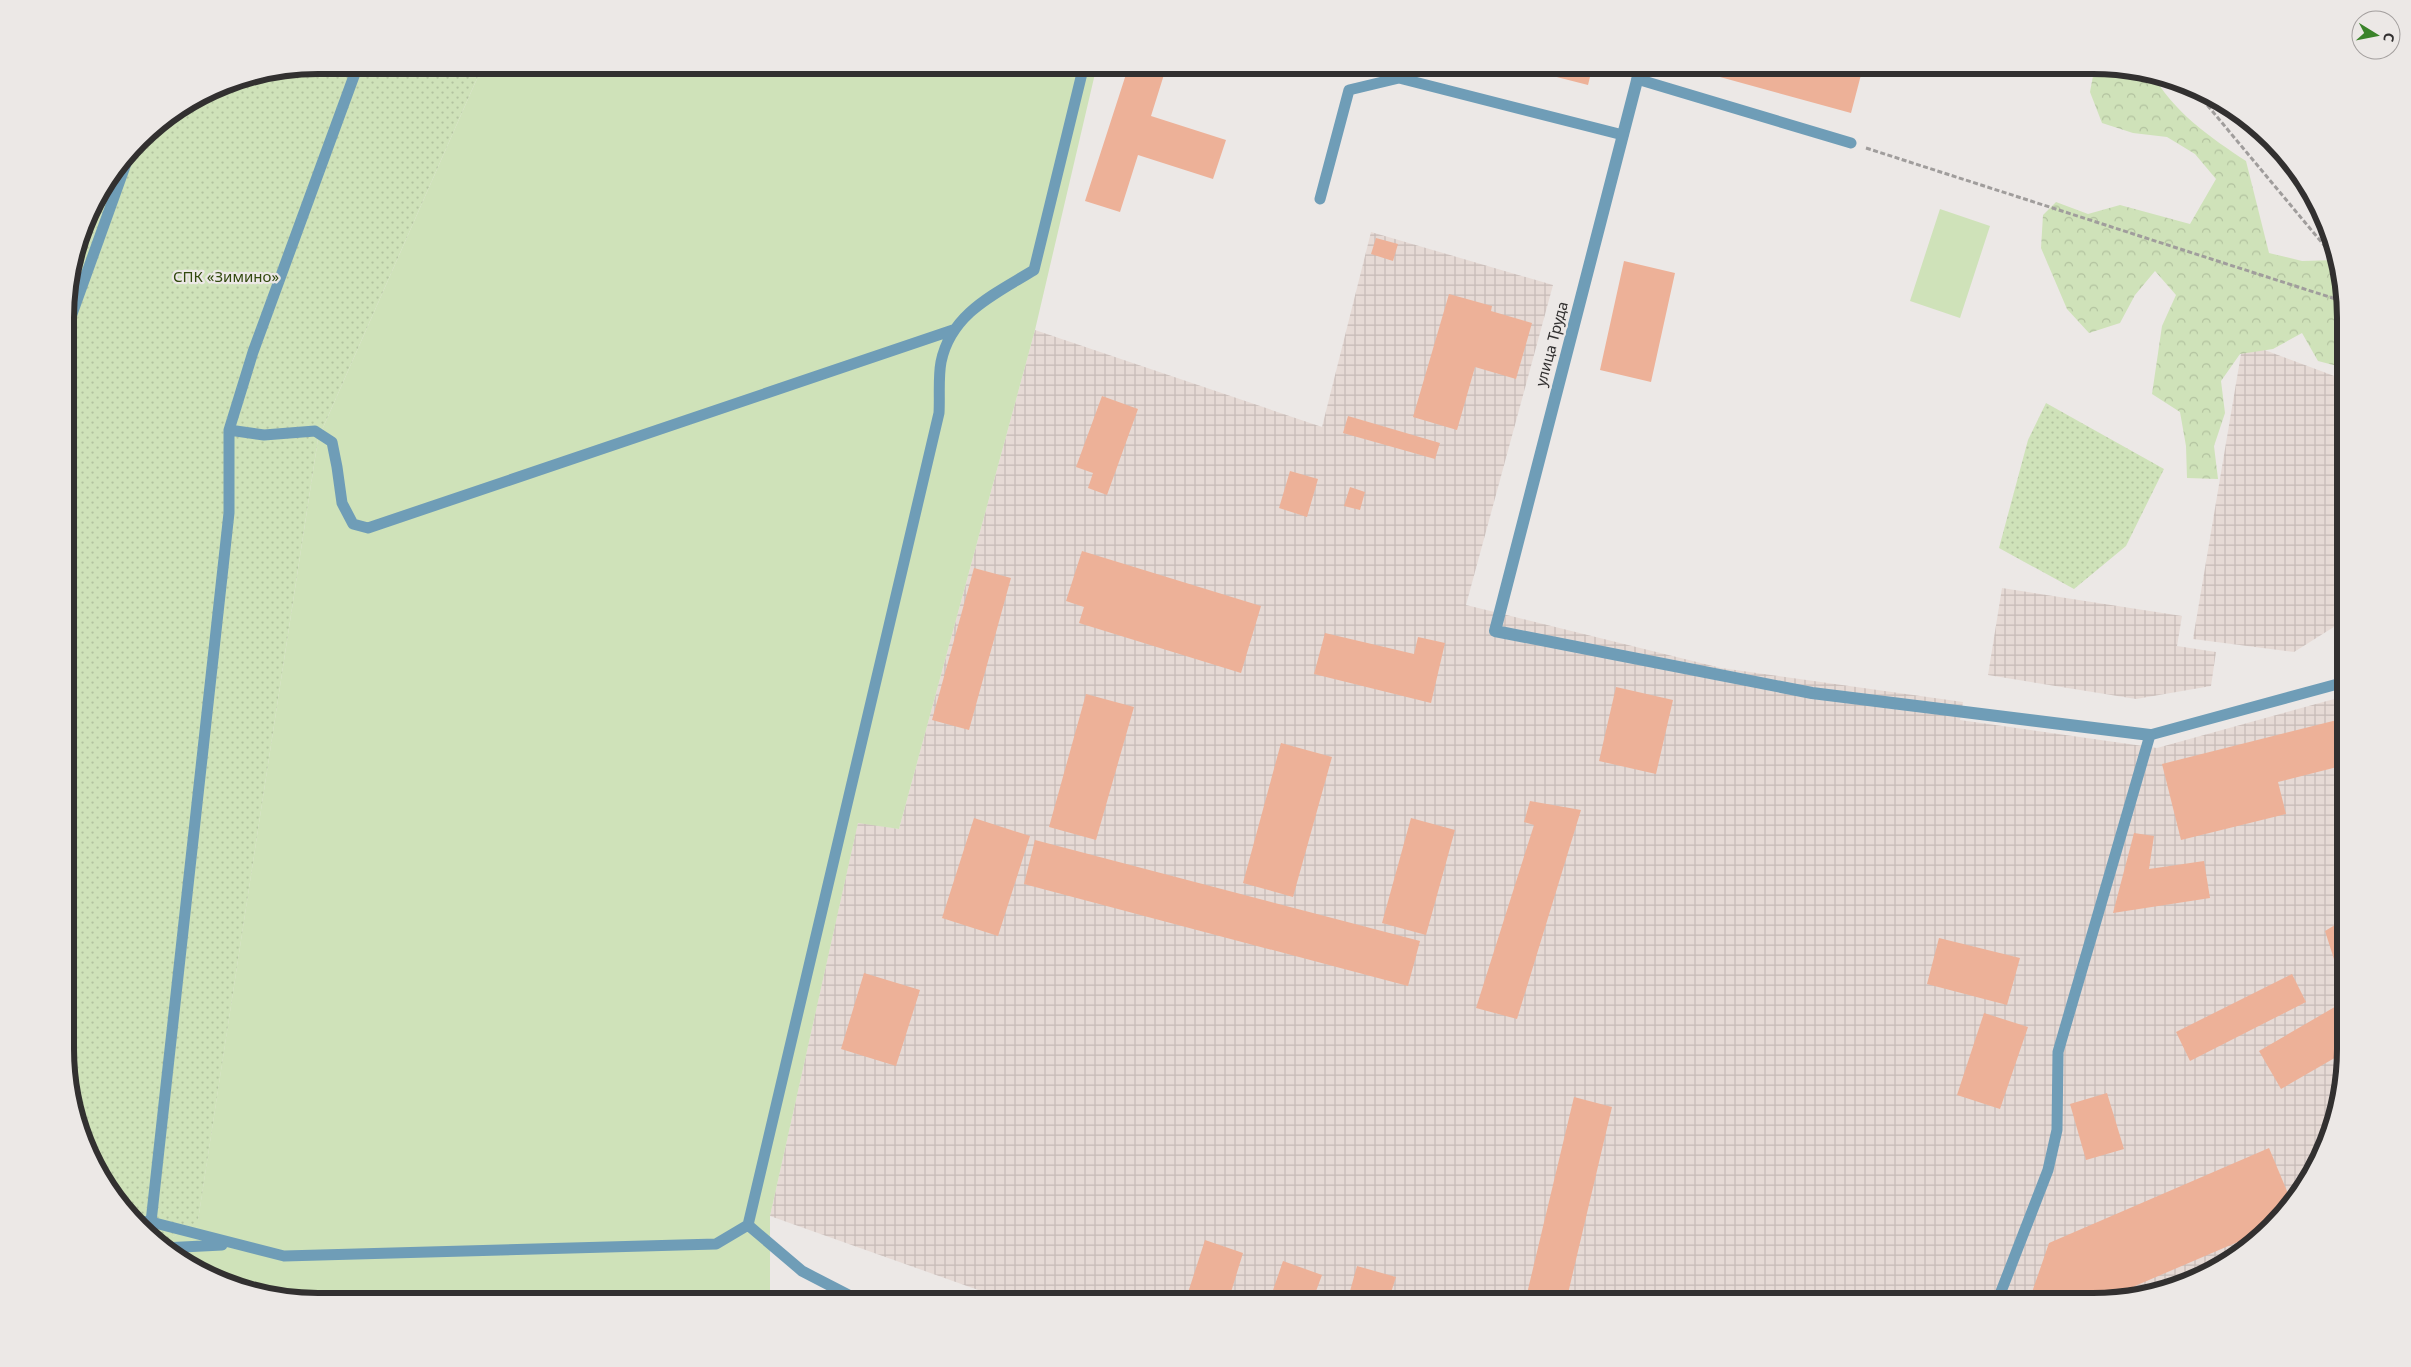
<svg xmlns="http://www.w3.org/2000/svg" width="2411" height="1367" font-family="'Noto Sans',sans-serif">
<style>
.industrial{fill:url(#industrial-grid)}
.grass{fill:#cfe2b9}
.forest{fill:url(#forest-crowns)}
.garden{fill:url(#garden-dots)}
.building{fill:#edb198}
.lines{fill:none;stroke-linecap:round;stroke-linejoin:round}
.path{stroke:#a09d9c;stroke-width:3;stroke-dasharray:5 2.5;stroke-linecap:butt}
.service{stroke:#6f9db7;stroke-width:11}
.minor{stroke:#6f9db7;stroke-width:12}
.labels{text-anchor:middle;stroke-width:4.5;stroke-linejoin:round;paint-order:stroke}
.park-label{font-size:15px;fill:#32490f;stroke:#ece8e6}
.street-label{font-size:15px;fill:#323030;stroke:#ece8e6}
.rim{fill:none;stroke:#323030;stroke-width:6}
</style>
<defs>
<pattern id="industrial-grid" width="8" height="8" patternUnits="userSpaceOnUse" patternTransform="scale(1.25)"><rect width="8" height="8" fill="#e6dad5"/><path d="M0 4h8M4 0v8" fill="none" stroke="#c6bbb7"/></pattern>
<pattern id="forest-crowns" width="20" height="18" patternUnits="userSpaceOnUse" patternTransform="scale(1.25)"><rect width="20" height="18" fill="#cfe2b9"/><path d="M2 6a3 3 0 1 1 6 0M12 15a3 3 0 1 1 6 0" fill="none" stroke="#b2c29f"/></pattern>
<pattern id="garden-dots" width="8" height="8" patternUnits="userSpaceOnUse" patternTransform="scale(1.25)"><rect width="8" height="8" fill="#cfe2b9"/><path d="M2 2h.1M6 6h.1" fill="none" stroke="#b2c29f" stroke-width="1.8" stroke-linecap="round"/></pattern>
</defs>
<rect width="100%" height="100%" fill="#ece8e6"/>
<!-- industrial -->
<path class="industrial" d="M1371 232 1553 285 1466 605 1721 668 1963 702 1960 720 2157 748 2345 696V1066L2337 1115 2312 1175 2283 1216 2233 1260 2174 1289 2110 1301 1012 1302 770 1216 858 822 899 829 1035 330 1322 427Z
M2243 342 2345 380V620L2294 652 2193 639Z
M2002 588 2182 616 2177 646 2216 652 2211 686 2136 699 1988 675Z"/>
<!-- grass -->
<path class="grass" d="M483 65H1097L1035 330 899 829 858 823 770 1216V1302H317L252 1293 192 1268 173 1255V1237L198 1220 318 439Z
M1940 209 1990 226 1960 318 1910 301Z"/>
<!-- forest -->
<path class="forest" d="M2095 65 2152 73C2172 111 2211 138 2246 161L2269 253 2302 261 2337 260 2345 301V368L2318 361 2302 333 2273 349 2240 354 2221 381 2225 413 2214 446 2218 479 2187 478 2186 446 2180 412 2152 394 2162 326 2176 295 2155 271 2135 295 2120 323 2089 333 2067 309 2041 248 2043 215 2056 202 2088 214 2120 205 2190 224 2216 179 2195 154 2167 137 2133 133 2102 123 2090 92Z
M2301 175 2304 178 2325 222 2293 184Z"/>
<!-- garden -->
<path class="garden" d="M318 65H483L318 439 198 1221 173 1237V1255C136 1228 101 1189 84 1146 76 1126 73 1103 67 1082V285L91 206 151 128 221 84Z
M2046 403 2164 469 2126 546 2074 589 1999 548 2028 440Z"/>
<!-- building -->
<path class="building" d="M1129 65H1167L1151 116 1226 140 1213 179 1138 155 1120 212 1085 201Z
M1543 65H1593L1588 85 1541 73Z
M1842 65 1862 71 1851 113 1680 66Z
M1376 238 1398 244 1393 261 1371 254Z
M1624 261 1675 273 1651 382 1600 370Z
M1449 294 1492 306 1491 311 1532 323 1516 379 1475 367 1457 430 1413 417Z
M1102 396 1138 409 1107 495 1088 488 1093 473 1076 467Z
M1348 416 1440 443 1435 459 1343 433Z
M1290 471 1318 479 1307 517 1279 508Z
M1350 487 1365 492 1360 510 1344 506Z
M1082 551 1261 606 1241 673 1079 623 1084 607 1066 601Z
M974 568 1011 578 969 730 932 720Z
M1325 633 1414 654 1418 637 1445 643 1431 703 1314 674Z
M1616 687 1673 700 1656 774 1599 761Z
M1086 694 1134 707 1096 840 1049 827Z
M2345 718V765L2278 782 2286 814 2181 840 2162 764Z
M1281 743 1332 757 1293 897 1243 883Z
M1530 801 1581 810 1517 1019 1476 1008 1534 825 1524 822Z
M974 818 1030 836 998 936 942 918Z
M1411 818 1455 830 1426 935 1382 923Z
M2134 833 2154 836 2149 869 2204 861 2210 898 2113 913Z
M1035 840 1420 941 1408 986 1024 884Z
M2345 919V975L2340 978 2325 931Z
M1939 938 2020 958 2007 1005 1927 984Z
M864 973 920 990 896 1066 841 1049Z
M2292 974 2306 1002 2190 1061 2176 1032Z
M2345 1001V1052L2281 1089 2259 1051Z
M1984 1013 2028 1027 2000 1109 1957 1095Z
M2107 1093 2124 1149 2086 1160 2070 1104Z
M1574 1097 1612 1107 1566 1302H1525Z
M2269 1148 2292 1203 2283 1216 2268 1229 2100 1301H2029L2049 1243Z
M1205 1240 1243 1253 1228 1302H1185Z
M1283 1261 1322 1275 1312 1302H1269Z
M1357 1266 1396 1277 1388 1302H1347Z"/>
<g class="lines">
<!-- path -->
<path class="path" d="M2193 88 2338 262
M1866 148 2345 302"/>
<!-- service -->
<path class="service" d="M1637 79 1851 143
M1320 199 1349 90 1399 78 1623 135
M67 328 128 158
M229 430 264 435 315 431 332 442 337 467 342 503 353 524 368 528 953 330
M135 1221 151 1222 284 1256 716 1244 748 1225 939 413C940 397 938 378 941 362 951 313 995 294 1034 270L1084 65
M151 1222 229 513V430L253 352 358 65
M748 1225 802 1271 862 1302
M163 1248 222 1245
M1997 1302 2048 1170 2057 1130 2058 1052 2150 735 2345 682"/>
<!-- minor -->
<path class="minor" d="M1641 65 1495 631 1812 693 2150 735"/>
</g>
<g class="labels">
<!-- park labels -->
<g class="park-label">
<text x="226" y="282">СПК «Зимино»</text>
</g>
<!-- street labels -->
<g class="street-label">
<text transform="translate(1552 344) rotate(-75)" y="5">улица Труда</text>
</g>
</g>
<!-- crop -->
<path d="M0 0H2411V1367H0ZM318 74H2093A244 244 0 0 1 2337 318V1049A244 244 0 0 1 2093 1293H318A244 244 0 0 1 74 1049V318A244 244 0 0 1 318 74Z" fill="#ece8e6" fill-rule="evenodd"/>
<path class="rim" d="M318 74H2093A244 244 0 0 1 2337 318V1049A244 244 0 0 1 2093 1293H318A244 244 0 0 1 74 1049V318A244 244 0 0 1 318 74Z"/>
<!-- north arrow -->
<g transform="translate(2376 35) rotate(100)"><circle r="24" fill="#ece8e6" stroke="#a29e9d"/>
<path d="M0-4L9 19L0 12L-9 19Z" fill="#3a832a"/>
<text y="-8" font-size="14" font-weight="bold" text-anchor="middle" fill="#323030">С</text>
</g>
</svg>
